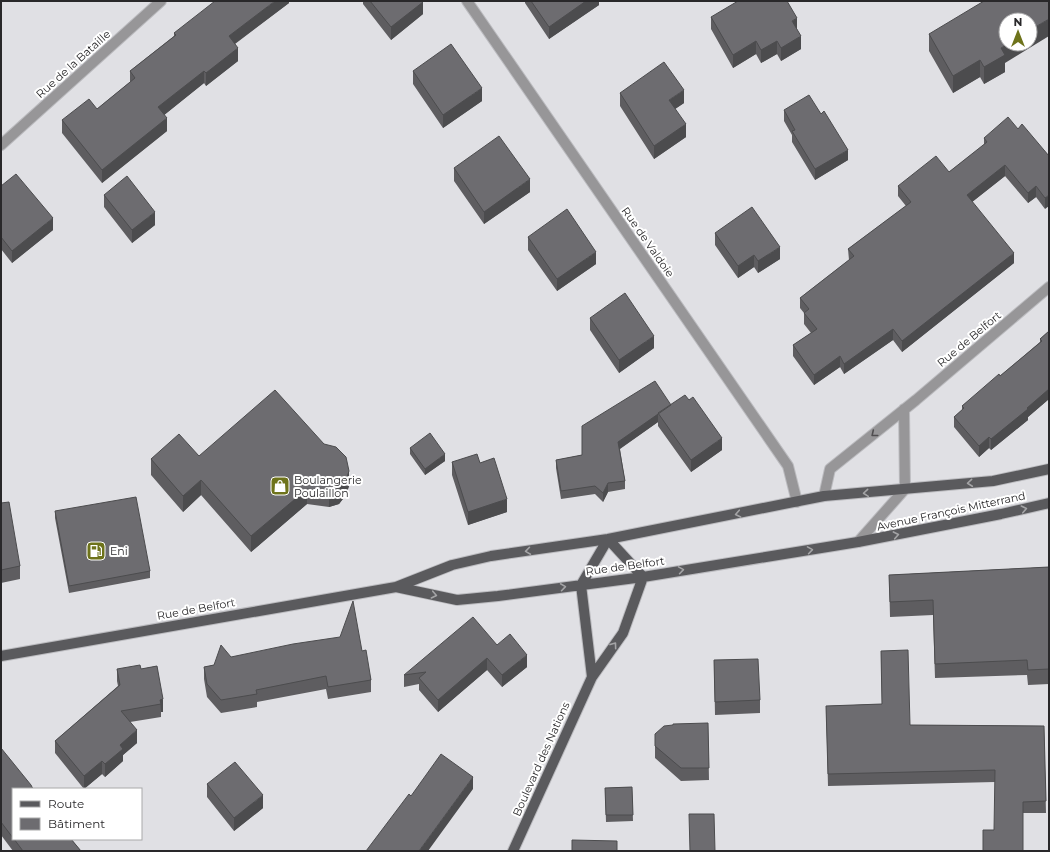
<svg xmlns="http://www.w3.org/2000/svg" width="1050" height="852" font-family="Montserrat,sans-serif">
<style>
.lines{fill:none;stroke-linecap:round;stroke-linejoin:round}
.minor-casing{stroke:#bbbbbf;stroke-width:12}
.major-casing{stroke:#bbbbbf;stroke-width:12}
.minor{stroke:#979698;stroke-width:10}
.major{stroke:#5a5a5d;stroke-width:10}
.wall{fill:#5e5d60}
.shaded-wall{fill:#4c4c4e}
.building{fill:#6d6c70;stroke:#4c4c4e}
.oneway{stroke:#504e50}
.oneway2{stroke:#a4a4a6}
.labels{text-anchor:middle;stroke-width:4;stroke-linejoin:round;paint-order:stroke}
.street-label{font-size:11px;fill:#29282a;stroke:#fff}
.poi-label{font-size:11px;fill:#29282a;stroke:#fff;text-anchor:start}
</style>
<rect width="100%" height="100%" fill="#e0e0e4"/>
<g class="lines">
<!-- minor casing -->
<g class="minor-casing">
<path id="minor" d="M467 1 788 466 797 502
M1 145 161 1
M824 496 830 469 916 400 1049 287
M858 542 905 489 904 409"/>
</g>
<!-- major casing -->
<g class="major-casing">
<path id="major" d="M608 539 643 577
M396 587 457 600 498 596 643 577 858 542 1001 514 1049 503
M1 656 396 587 452 565 491 556 608 539 824 496 993 481 1049 469
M592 677 581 585 608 539
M513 851 592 677 623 633 643 577"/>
</g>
<!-- minor -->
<use href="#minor" class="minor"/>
<!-- major -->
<use href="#major" class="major"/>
</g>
<!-- wall -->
<path class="wall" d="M289 1V3L235 44 238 61 206 86 204 83 164 115 167 131 102 183 62 133V120L97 109 130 82V71L174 36V33Z
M363 1H422L423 14 391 40 363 4Z
M525 1H599V5L549 39 525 3Z
M711 17 797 29 801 49 781 61 777 54 761 63 756 54 733 68 711 29Z
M929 34 1005 63V72L984 84 980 77 953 93 929 51Z
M413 71 482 101 443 128 413 84Z
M620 93 684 103 675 109 686 137 654 159 620 106Z
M784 110 848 160 815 180 792 142V135L784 121Z
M1018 129 1049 156 1045 209 1036 197 1028 203 1005 176 972 202 1014 263 902 352 893 340 844 374 840 367 814 385 793 356V345L811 333 804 324V313L800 308V298L849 260 848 249 906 206 898 196V186L949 172 984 145V138Z
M454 168 530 192 484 224 454 181Z
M1 186 53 230 12 263 1 249Z
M104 195 155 225 132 243 104 207Z
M715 233 780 259 758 273 754 267 738 278 715 245Z
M528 237 596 264 557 291 528 250Z
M590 318 654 348 619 373 590 330Z
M1049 331V399L1028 417V420L991 450 989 448 979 457 954 427V417L962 410V406L1000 376 1040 342V339Z
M671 405 722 450 691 472 658 426V422L620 449 625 481V489L608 492 603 502 595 494 561 499 556 468V460L582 455Z
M410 448 445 461 425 475 410 454Z
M199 456 349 486 346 495 339 504 329 507 307 504 251 552 201 495 183 512 151 475V459Z
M452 462 480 463 507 512 468 525 452 475Z
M1 503 20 566V579L1 583Z
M55 511 150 571V578L69 593 55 518Z
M1049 567V684L1028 685 1027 675 935 678 933 615 890 617 889 575Z
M497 645 527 667 502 687 487 670 438 712 419 690V684L404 687V675Z
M362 651 371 680V692L328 699 326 689 257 702V707L221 713 207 697 204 679V667L214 665 231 657Z
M881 651 910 725 1044 726 1046 813H1023L995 782 828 786 826 706 882 704Z
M714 660 760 700V713L715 715Z
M157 666 163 712H161V717L130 722 137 743 123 755V761L105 777 102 774 84 789 55 753V741L118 686 117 681V669H141Z
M708 723 709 780 681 781 655 758V734Z
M1 748 13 789V839H71L81 851H13L1 835Z
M207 784 263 808 234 831 207 797Z
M632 787 633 821 606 822 605 788Z"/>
<!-- shaded-wall -->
<path class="shaded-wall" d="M275 1H289V3L229 48V36Z
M586 1H599V5L549 39V27Z
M423 2V14L391 40V27Z
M797 18V31L792 21Z
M1049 19V36L1005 63V72L984 84V67L1001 48 1007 44H1030V30Z
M801 36V49L781 61V48Z
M756 41V54L733 68V55Z
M777 41V54L761 63V50Z
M238 48V61L206 86V73Z
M980 60V77L953 93V76Z
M204 71V83L158 120V107Z
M482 88V101L443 128V115Z
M684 90V103L669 113V100Z
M167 118V131L102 183V170Z
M686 124V137L654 159V146Z
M848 150V160L815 180V169Z
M1005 165V176L967 206V195Z
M530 179V192L484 224V212Z
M1036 186V197L1028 203V193Z
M1049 195V206L1045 209V198Z
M155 212V225L132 243V230Z
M53 218V230L12 263V251Z
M780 247V259L758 273V261Z
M596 252V264L557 291V279Z
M1014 253V263L902 352V341Z
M754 255V267L738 278V266Z
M893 329V340L844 374V364Z
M654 336V348L619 373V360Z
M840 356V367L814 385V375Z
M1049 389V399L1028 417V420L991 450V439Z
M658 414V422L618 450V442Z
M989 437V448L979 457V446Z
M722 438V450L691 472V460Z
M445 454V461L425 475V469Z
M349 471V486L346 495 339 504 329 507V492Z
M201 480V495L183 512V496Z
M608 483V492L603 502V493Z
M307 489V504L251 552V536Z
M507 499V512L468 525V512Z
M527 655V667L502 687V675Z
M487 658V670L438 712V700Z
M163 699V712H161L160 700Z
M137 730V743L123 755V761L105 777V764L120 745Z
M102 761V774L84 789V776Z
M473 777V789L428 851H419Z
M263 795V808L234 831V818Z"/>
<!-- building -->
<path class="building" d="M215 1H275L229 36 238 48 206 73 204 71 158 107 167 118 102 170 62 120 89 99 97 109 135 78 130 71 176 35 174 33Z
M370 1H422L423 2 391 27Z
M531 1H586L549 27Z
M738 1H787L797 18 792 21 801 36 781 48 777 41 761 50 756 41 733 55 711 17Z
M984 1H1049V19L1030 30V20H1006V44H1007L1001 48 1005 55 984 67 980 60 953 76 929 34Z
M451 44 482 88 443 115 413 71Z
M664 62 684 90 669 100 686 124 654 146 620 93Z
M809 95 821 114 824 111 848 150 815 169 792 131 795 130 784 110Z
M1008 117 1018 129 1022 124 1049 156V195L1045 198 1036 186 1028 193 1005 165 967 195 1014 253 902 341 893 329 844 364 840 356 814 375 793 345 817 329 804 313 809 309 800 298 854 256 848 249 911 202 898 186 936 156 949 172 987 142 984 138Z
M499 136 530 179 484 212 454 168Z
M16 174 53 218 12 251 1 237V186Z
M127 176 155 212 132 230 104 195Z
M752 207 780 247 758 261 754 255 738 266 715 233Z
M567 209 596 252 557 279 528 237Z
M625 293 654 336 619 360 590 318Z
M1049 331V389L1027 408 1028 409 991 439 989 437 979 446 954 417 964 408 962 406 999 374 1000 376 1042 341 1040 339Z
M655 381 671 405 618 442 625 481 608 483 603 493 595 486 561 491 556 460 582 455V426Z
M275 390 324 444 336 447 346 457 349 471 346 480 339 488 329 492 307 489 251 536 201 480 183 496 151 459 179 434 199 456Z
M685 395 689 400 693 397 722 438 691 460 658 413Z
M430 433 445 454 425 469 410 448Z
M477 454 480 463 494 458 507 499 468 512 452 462Z
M136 497 150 571 69 586 55 511Z
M9 502 20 566 1 570V503Z
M1049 567V669L1028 670 1027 660 935 664 933 600 890 602 889 575Z
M353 601 362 651 366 650 371 680 328 687 326 676 256 690 257 694 221 700 207 684 204 667 214 665 221 645 231 657 293 644 340 637Z
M473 617 497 645 510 634 527 655 502 675 487 658 438 700 419 678 426 672 404 675Z
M908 650 910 725 1044 726 1046 801 1023 802V851H983V830H994L995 770 828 774 826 706 882 704 881 651Z
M758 659 760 700 715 702 714 660Z
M140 665 141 669 157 666 163 699 160 700 161 704 121 711 137 730 120 745 123 749 105 764 102 761 84 776 55 741 120 685 117 669Z
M708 723 709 768H681L655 746V734L664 726 673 725V724Z
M1 748 31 785 33 789H13V838L1 822Z
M441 754 473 777 419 851H366L409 794 411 796Z
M235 762 263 795 234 818 207 784Z
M632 787 633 815H606L605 788Z
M689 814H714L715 851H690Z
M14 839H71L81 851H23Z
M572 840 617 841V851H572Z"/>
<!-- one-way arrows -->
<defs><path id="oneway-chevron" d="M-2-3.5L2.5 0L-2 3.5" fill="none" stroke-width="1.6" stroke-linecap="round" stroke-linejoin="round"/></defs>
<use class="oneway" href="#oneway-chevron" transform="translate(874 434) rotate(141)"/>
<g class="oneway2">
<use href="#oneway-chevron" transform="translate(970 483) rotate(174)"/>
<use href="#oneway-chevron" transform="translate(866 493) rotate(175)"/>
<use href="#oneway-chevron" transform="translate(1024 509) rotate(-13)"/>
<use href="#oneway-chevron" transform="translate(738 514) rotate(169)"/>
<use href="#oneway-chevron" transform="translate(896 535) rotate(-11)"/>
<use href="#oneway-chevron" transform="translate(810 550) rotate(-9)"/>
<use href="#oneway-chevron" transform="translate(528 551) rotate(172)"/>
<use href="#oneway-chevron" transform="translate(681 570) rotate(-9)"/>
<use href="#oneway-chevron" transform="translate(563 587) rotate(-8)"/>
<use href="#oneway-chevron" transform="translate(434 595) rotate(12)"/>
<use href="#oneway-chevron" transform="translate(614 645) rotate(-54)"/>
</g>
<!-- icons -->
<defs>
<g id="shop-square" transform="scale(1)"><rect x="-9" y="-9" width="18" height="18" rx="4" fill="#6e731b" stroke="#fff"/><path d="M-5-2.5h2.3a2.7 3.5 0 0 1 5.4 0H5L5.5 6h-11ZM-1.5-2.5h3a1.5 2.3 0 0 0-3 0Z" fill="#fff"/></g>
<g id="fuel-square" transform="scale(1)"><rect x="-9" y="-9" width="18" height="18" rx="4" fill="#6e731b" stroke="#fff"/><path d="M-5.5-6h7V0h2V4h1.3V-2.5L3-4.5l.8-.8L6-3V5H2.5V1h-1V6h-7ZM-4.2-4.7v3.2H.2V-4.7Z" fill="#fff"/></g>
</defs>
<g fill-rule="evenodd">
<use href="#shop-square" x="280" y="486"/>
<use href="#fuel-square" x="96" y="551"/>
</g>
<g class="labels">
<!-- street labels -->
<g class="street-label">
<text transform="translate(73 64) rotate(-42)" y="4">Rue de la Bataille</text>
<text transform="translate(648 242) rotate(55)" y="4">Rue de Valdoie</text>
<text transform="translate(969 339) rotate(-40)" y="4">Rue de Belfort</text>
<text transform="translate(951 511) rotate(-12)" y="4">Avenue François Mitterrand</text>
<text transform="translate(625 566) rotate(-8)" y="4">Rue de Belfort</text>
<text transform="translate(196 609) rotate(-10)" y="4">Rue de Belfort</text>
<text transform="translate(541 759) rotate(-66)" y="4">Boulevard des Nations</text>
</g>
<!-- poi labels -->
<g class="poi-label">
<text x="294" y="484">Boulangerie<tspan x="294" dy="13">Poulaillon</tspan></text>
<text x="110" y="555">Eni</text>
</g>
</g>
<!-- border -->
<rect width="1050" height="852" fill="none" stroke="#29282a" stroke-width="4"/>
<!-- legend -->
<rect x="12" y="788" width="130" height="52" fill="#ffffff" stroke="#a9a9aa"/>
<rect x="20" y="801" width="20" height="6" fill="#5a5a5d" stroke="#a9a9aa"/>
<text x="48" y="808" font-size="12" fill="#29282a">Route</text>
<rect x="20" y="818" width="20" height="12" fill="#6d6c70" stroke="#a9a9aa"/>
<text x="48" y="828" font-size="12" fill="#29282a">Bâtiment</text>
<!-- north arrow -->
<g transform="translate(1018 32)"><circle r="19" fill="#ffffff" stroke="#a9a9aa"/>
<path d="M0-3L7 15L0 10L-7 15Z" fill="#6e731b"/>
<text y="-6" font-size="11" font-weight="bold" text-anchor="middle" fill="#29282a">N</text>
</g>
</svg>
